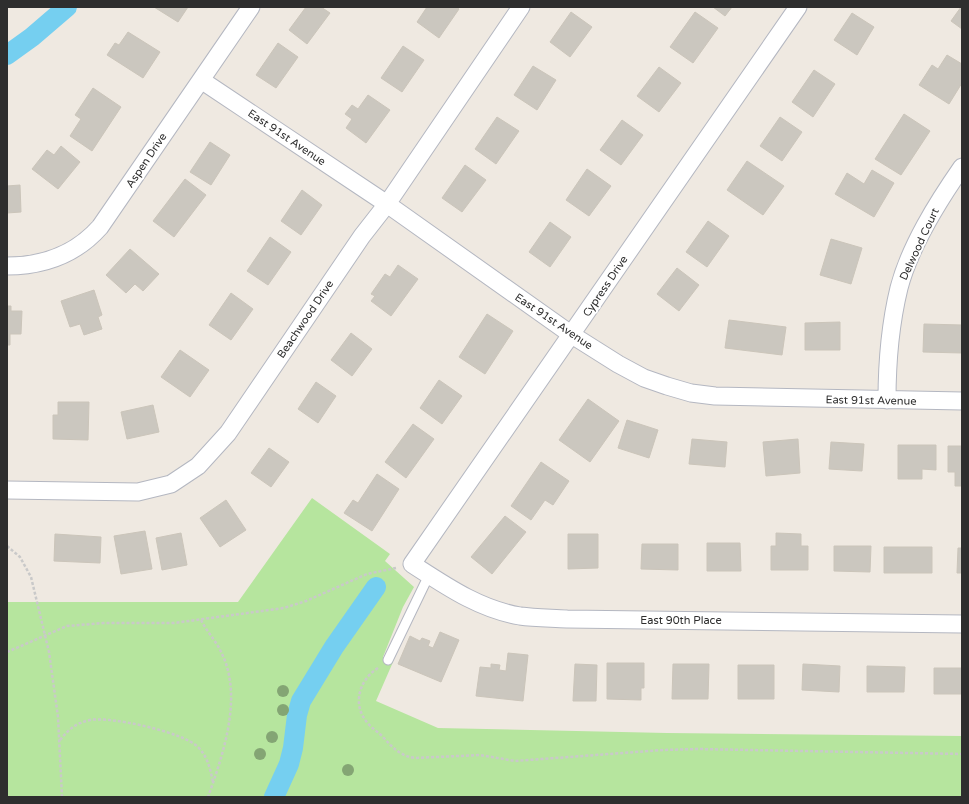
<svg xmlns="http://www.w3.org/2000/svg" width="969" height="804" font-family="'Varela Round',sans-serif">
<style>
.green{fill:#b6e59e}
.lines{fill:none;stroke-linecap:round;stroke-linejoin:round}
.canal{stroke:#75cff0;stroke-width:20}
.building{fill:#cbc7bf;stroke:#cbc5ba}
.lane-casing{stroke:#b4b7c1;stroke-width:11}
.street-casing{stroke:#b4b7c1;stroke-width:19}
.path{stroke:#c9c9c9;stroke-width:2.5;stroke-dasharray:3 2;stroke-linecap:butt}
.lane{stroke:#fff;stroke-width:9}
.street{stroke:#fff;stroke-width:17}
.tree{fill:#84a574}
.labels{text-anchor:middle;stroke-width:4;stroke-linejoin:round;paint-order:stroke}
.street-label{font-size:11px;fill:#2e2e2e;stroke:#fff}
</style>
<rect width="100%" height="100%" fill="#efe9e1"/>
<!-- green -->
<path class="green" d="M312 498 390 554 385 561 414 587 403 607 383 657 393 662 376 701 438 728 667 733 962 736V797H7V602H238Z"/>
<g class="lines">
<!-- canal -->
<path class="canal" d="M7 55 32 37 67 7
M274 797 289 764 293 748 297 715 301 701 334 647 376 587"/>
</g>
<!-- building -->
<path class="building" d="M154 7H188L178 22Z
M306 7H321L330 13 307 44 289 30Z
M427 7H456L459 9 439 38 417 22Z
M713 7H732L725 16Z
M961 7H962V29L951 21Z
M571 12 592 27 570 57 550 42Z
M695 12 718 28 693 63 670 47Z
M852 13 874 27 857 55 834 40Z
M128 32 160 52 143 78 107 55 115 43 119 45Z
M278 43 298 57 276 88 256 75Z
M403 46 424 60 402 92 381 78Z
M947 55 962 64V83L949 104 919 85 932 65 938 69Z
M533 66 556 80 537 110 514 95Z
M659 67 681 83 659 112 637 96Z
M814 70 835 84 813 117 792 102Z
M93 88 121 107 92 151 70 136 81 119 75 115Z
M368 95 390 110 366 143 346 128 352 119 345 114 352 105 358 109Z
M904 114 930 131 901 175 875 159Z
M497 117 519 131 496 164 475 149Z
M780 117 802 132 782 161 760 146Z
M622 120 643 135 621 165 600 150Z
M210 142 230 155 211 185 190 172Z
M61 146 80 162 58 189 32 169 47 150 54 155Z
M747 161 784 186 763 215 727 190Z
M465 165 486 180 462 212 442 198Z
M587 169 611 186 589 216 566 200Z
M872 170 894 183 874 217 835 194 847 173 864 184Z
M185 179 206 195 174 237 153 221Z
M20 185 21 212 7 213V186Z
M302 190 322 205 301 235 281 221Z
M708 221 729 236 707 267 686 252Z
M550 222 571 237 550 267 529 252Z
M270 237 291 252 268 285 247 271Z
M831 239 862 248 851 284 820 275Z
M130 249 159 274 143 291 135 284 126 293 106 275Z
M398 265 418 279 391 316 371 301 375 296 371 294 385 274 390 277Z
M677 268 699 285 679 311 657 294Z
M94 290 102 315 98 317 102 329 84 335 80 324 70 327 61 301Z
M231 293 253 309 231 340 209 325Z
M7 306H11V311H22L21 334H10V345H7Z
M487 314 513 331 485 374 459 357Z
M729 320 786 327 782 355 725 348Z
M840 322V350H805V323Z
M924 324 962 325V353L923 352Z
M351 333 372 349 352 376 331 360Z
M180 350 209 370 190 397 161 377Z
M439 380 462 396 442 424 420 408Z
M316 382 336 396 318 423 298 409Z
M588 399 619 421 590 462 559 440Z
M58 402H89L88 440 53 439V415H58Z
M153 405 159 432 127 439 121 412Z
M627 420 658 430 649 458 618 448Z
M413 424 434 439 406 478 385 462Z
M692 439 727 442 725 467 689 464Z
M798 439 800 473 766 476 763 442Z
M831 442 864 444 862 471 829 469Z
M898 445H936V470L922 469V479H898Z
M948 446H962V486H955V472H948Z
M269 448 289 462 271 487 251 473Z
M541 462 569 481 553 505 545 500 531 520 511 506Z
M377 474 399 489 372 531 344 513 353 500 358 503Z
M226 500 246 530 220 547 200 518Z
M505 516 526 532 492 574 471 557Z
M145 531 152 569 121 574 114 536Z
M181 533 187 565 162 570 156 538Z
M776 533 801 534V546H808V570H771V546H776Z
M55 534 101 537 100 563 54 561Z
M568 534H598V568L568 569Z
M707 543H740L741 571H707Z
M642 544H678V570L641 569Z
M834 546H871L870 572 834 571Z
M884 547H932V573H884Z
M958 548H962V573H957Z
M440 632 459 640 441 682 398 664 410 636 420 641 422 638 430 641 428 646 433 648Z
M508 653 528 655 523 701 476 696 480 667 491 668V664L500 665 499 670 506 671Z
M607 663H644V688H641V700L607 699Z
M575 664 597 665 596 701H573Z
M673 664H709L708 699H672Z
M803 664 840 666 839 692 802 690Z
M738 665H774V699H738Z
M867 666 905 667 904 692H867Z
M934 668H962V694H934Z"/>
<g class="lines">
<!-- lane casing -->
<g class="lane-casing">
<path id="lane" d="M388 660 429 575"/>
</g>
<!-- street casing -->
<g class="street-casing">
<path id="street" d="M798 7 412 564C446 586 479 609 520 616 535 618 552 618 567 619L962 624
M201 80 387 204 572 335 618 364 644 378 667 386 691 393 715 396 962 401
M7 266C43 266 76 254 100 227L251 7
M887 400C887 362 890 325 899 288 910 246 937 203 962 167
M7 490 138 492 171 484 198 466 228 433 362 236 387 204 521 7"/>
</g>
<!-- path -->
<path class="path" d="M7 546 20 557 31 577 49 652 58 717 62 797
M201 620C207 632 217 642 222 654 243 697 223 755 208 797
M7 652 67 626 104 623H174L284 608 306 601 367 574 396 568
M378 668C360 679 352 703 366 721 370 727 377 731 382 736 392 747 400 756 415 758L480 755 515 761 663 750 698 749 962 754
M60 740C69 729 76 723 90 720 110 716 183 732 198 747 208 757 210 769 213 782"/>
<!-- lane -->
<use href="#lane" class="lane"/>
<!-- street -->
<use href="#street" class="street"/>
</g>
<!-- trees -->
<g class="tree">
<circle cx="283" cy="691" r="6"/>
<circle cx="283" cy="710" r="6"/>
<circle cx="272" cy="737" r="6"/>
<circle cx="260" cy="754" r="6"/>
<circle cx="348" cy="770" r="6"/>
</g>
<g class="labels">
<!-- street labels -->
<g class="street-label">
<text transform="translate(287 137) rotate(34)" y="4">East 91st Avenue</text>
<text transform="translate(146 160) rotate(-56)" y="4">Aspen Drive</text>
<text transform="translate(919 244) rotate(-65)" y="4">Delwood Court</text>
<text transform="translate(605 286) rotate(-56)" y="4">Cypress Drive</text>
<text transform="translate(305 319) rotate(-56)" y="4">Beachwood Drive</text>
<text transform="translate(554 321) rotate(34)" y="4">East 91st Avenue</text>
<text transform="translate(871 400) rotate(1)" y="4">East 91st Avenue</text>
<text x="681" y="624">East 90th Place</text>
</g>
</g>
<!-- border -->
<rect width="969" height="804" fill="none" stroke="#2e2e2e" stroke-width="16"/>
</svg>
